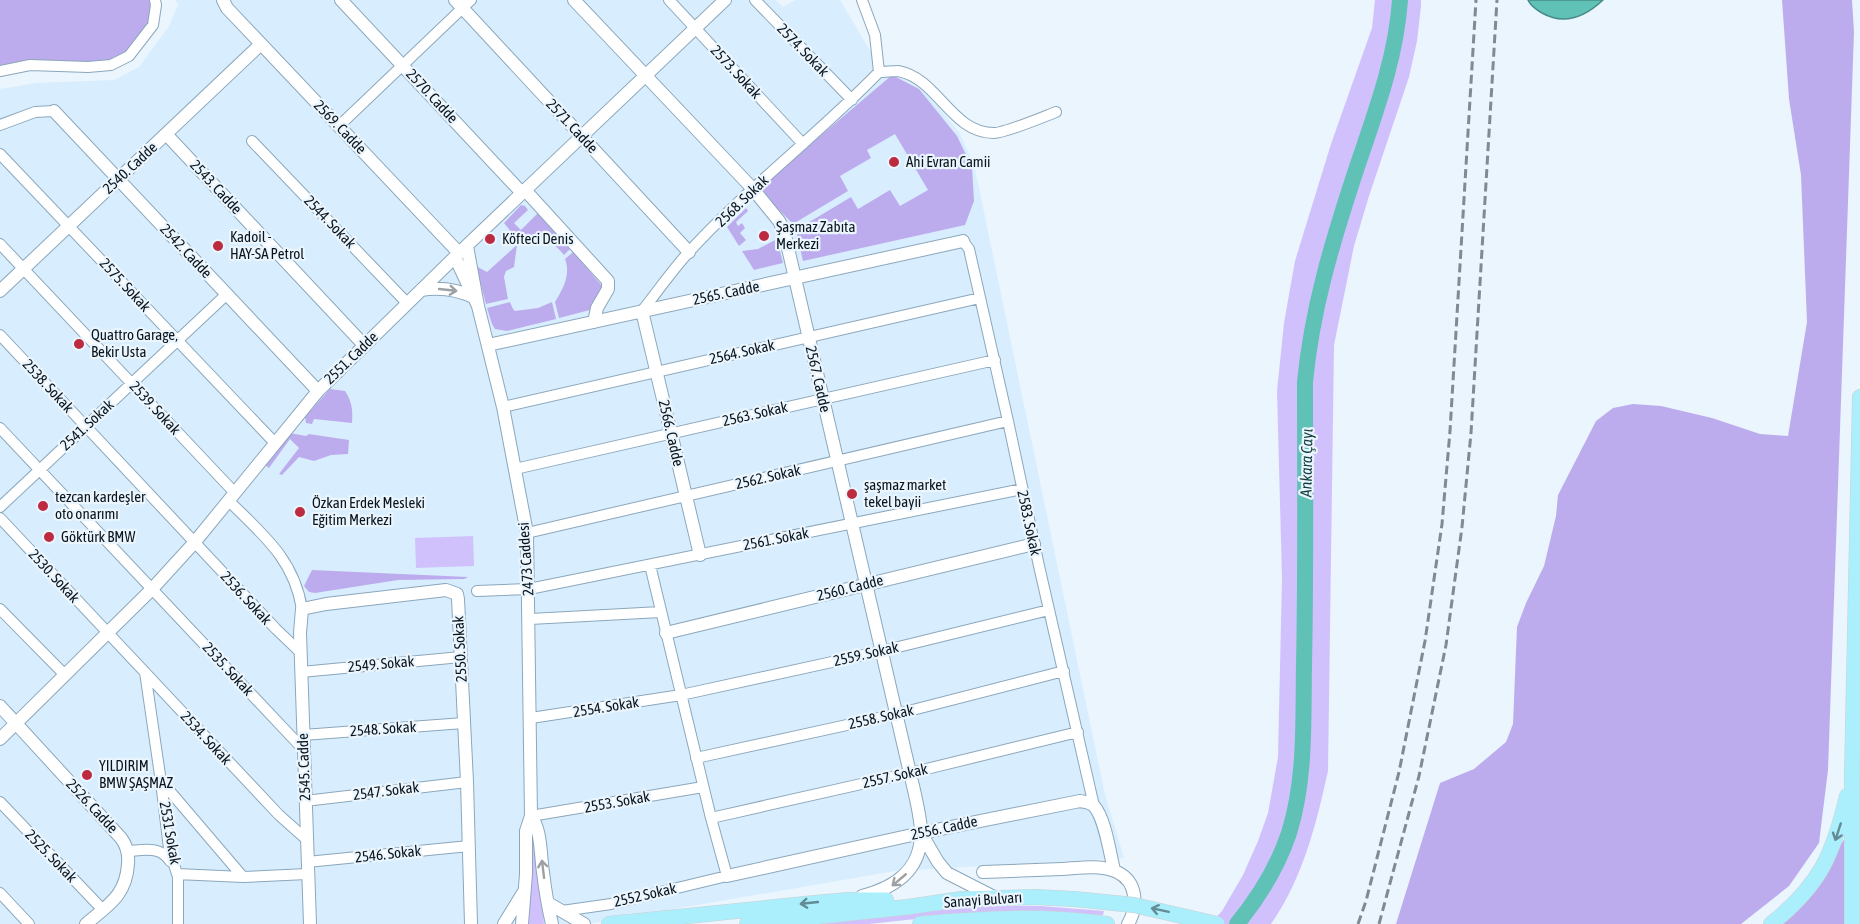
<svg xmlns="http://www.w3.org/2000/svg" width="1860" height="924" font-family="'Asap Condensed',sans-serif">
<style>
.built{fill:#d8eefe}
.green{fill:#d0c1fd}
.forest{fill:#bdaced}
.water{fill:#60c1b6;stroke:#468d88;stroke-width:1.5}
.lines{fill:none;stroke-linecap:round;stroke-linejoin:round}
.river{stroke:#60c1b6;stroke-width:16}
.minor-casing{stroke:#8ba7bc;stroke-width:12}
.tertiary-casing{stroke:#8ba7bc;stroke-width:14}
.primary-casing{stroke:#ced0d2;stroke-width:16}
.minor{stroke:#fff;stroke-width:10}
.tertiary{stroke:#fff;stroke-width:12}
.primary{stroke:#abeefc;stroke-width:15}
.rail{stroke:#7f8a92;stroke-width:3;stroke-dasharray:9 4.5;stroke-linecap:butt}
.primary-bridge-casing{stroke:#ced0d2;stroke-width:16;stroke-linecap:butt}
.primary-bridge{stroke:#abeefc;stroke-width:15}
.oneway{stroke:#9da1a4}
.oneway2{stroke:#638c97}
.poi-dot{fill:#bc2b3f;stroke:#eaf5fe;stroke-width:2}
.labels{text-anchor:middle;stroke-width:4.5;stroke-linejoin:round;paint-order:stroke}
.street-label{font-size:15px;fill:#0a141c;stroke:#eaf5fe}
.poi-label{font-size:15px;fill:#0a141c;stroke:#eaf5fe;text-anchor:start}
.water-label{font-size:16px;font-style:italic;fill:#0f3d39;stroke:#eaf5fe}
</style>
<rect width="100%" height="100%" fill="#eaf5fe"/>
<!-- built -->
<path class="built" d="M176 0H775L783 7 796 0H840L872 54 885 66 920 85 959 132 974 164 1105 795 1124 858 895 871 587 924H0V89L36 83 114 80 139 67 169 26 178 5Z"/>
<!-- green -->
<path class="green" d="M1375 0H1421V6L1417 41 1409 77 1369 196 1354 246 1334 345 1328 771C1316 825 1303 878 1271 924H1210L1222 911 1243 875 1258 841 1268 813 1278 757 1282 578 1277 391 1284 323 1295 261 1331 144 1372 28Z
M473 536 474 566 416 568 415 538Z
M531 828H533L544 924H528Z
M980 906H1041L1104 911 1103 915 1035 913 953 915 869 924H807Z"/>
<!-- forest -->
<path class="forest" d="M0 0H155L153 25 129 56 111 65 0 71Z
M1782 0H1852L1854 32 1828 770 1819 843 1789 886 1741 924H1396L1440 783 1474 769 1506 742 1513 724 1517 627 1526 603 1544 566 1556 516 1558 495 1596 421 1613 408 1633 404 1661 406 1712 418 1760 434 1788 436 1807 322 1801 175 1789 99Z
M892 75 919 89 957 136 972 167 974 201 965 225 803 261 796 230 851 197 858 209 890 190 900 206 928 190 895 134 867 150 871 158 840 176 848 191 793 224 758 189Z
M521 205 525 206 528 210 514 223 521 230 538 213 570 249 564 255C549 237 543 240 521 244L504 223Z
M746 208 748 211 736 222 738 226 742 223 745 228 740 233 746 240 739 246 727 227Z
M777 239 783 263 754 270 742 251 758 249Z
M517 245 514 267 506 271 504 277 508 299 486 304 476 266 487 272Z
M573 252 602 286 590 310 559 318 555 302C563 289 571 275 565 259Z
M510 302 513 309 515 311 538 308 552 302 556 319 507 331 495 329 492 324 487 308Z
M330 389 345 391C352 401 353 411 352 423L314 419 312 424 306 423 305 417Z
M290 433 306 436 309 434 349 440 348 454 331 455 314 461 299 457 282 475 279 474 299 448 290 439 269 468 265 465Z
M312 570 468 577 464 579 398 580 315 593 309 592 304 586Z
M1845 838 1844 924H1772L1821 876Z"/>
<!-- water -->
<path class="water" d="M1528 0H1603C1585 17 1565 26 1542 13 1536 9 1531 7 1528 0Z"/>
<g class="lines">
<!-- river -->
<path class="river" d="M1237 924C1259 897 1278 866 1289 833 1306 779 1303 721 1304 665 1306 571 1305 477 1305 382 1312 309 1332 243 1355 173 1374 116 1396 60 1400 0"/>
<!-- minor casing -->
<g class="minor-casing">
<path id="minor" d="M669 0 803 144
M755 0 852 100
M862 0 875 35 879 72
M0 71 30 65 88 67 111 65 129 56 153 25 156 5 155 0
M0 125 35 112 54 111
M339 126 471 0
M252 141 407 303
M0 154 274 442
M963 241 969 249 1008 421 1039 566 1094 806
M0 244 235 493
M642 311C657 292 671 272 687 254 746 189 818 135 879 72 885 72 892 71 898 71 938 78 951 133 994 133 1005 133 1043 117 1056 112
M0 335 276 629 300 652
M503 407 980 298
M0 428 303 749
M515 469 995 360
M229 501C263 535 294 559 302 609
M0 507 227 294
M0 518 279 815 306 839
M527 533 1008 421
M477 591 529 589 1022 489
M0 609 65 675
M530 619 661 612
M145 672 161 782 169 849 178 877V924
M301 672 461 657
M531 718 681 695 882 651 1049 610
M303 735 464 723
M696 758 897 714 1064 671
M162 782 243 877
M305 801 467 782
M0 802 103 910
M531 816 703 787
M711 818 910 773 1078 732
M128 851C145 850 160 846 170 861
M307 862 469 846
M177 874 243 877 307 874
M0 893 29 924
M562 911 611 904 727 876 711 818 650 565"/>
</g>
<!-- tertiary casing -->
<g class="tertiary-casing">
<path id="tertiary" d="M223 0 227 8 459 253
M341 0 522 193
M455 0 689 252
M574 0 753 189 779 221 784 231 910 773C914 791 921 816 921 833 921 871 894 888 862 896
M54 111 318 391
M166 134 364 345
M525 190 608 281V289L597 308 594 322
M455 257 478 306 467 246
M421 290C440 287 457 289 475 298
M0 291 261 44
M478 306 503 407 527 533 531 816 526 831V874L522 924
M642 311 700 555
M488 345 963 241
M666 633 1034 544
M0 706 121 838C127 846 129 854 128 864 126 896 108 905 86 924
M0 739 152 589 194 543 318 391 459 253 725 0
M531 816C542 832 540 853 543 872 545 889 548 907 552 924
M921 833 938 862 947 873 996 898
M983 872C1009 871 1036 870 1062 869 1079 868 1101 864 1117 872 1138 882 1138 907 1128 924
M727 876 921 833 1080 801C1085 802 1090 802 1094 806 1105 818 1110 854 1114 870
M548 903 584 924
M310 924 300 633 302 609 326 604 446 590 457 594 458 599 467 782 471 924
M504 924 523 893"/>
</g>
<!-- primary casing -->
<g class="primary-casing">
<path id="primary" d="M609 924 815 903 849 900H886
M747 924 908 907 962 899 1036 897 1074 899
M920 924C982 918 1045 915 1107 924
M1771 924C1820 885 1833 855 1847 796
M1852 924V776L1860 397"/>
</g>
<!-- minor -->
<use href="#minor" class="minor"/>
<!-- tertiary -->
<use href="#tertiary" class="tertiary"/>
<!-- primary -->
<use href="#primary" class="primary"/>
<!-- rail -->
<path class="rail" d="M1358 924 1366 901 1399 772 1425 641 1442 524 1450 431 1476 0
M1379 924 1419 776 1446 645 1462 527 1471 433 1497 0"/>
<!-- primary-bridge casing -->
<g class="primary-bridge-casing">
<path id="primary-bridge" d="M1074 899 1134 905 1217 924"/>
</g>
<!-- primary-bridge -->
<use href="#primary-bridge" class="primary-bridge"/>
</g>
<!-- one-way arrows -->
<defs><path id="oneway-shaft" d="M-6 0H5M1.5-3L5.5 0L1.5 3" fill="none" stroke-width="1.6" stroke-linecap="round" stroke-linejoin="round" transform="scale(1.5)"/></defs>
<g class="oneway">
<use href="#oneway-shaft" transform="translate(448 290) rotate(6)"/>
<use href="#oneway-shaft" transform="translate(543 869) rotate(-97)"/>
<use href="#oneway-shaft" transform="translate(899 880) rotate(140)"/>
</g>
<g class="oneway2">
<use href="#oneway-shaft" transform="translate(1838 832) rotate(108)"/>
<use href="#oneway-shaft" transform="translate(809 903) rotate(174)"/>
<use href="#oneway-shaft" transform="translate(1160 910) rotate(-168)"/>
</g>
<!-- markers -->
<g class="poi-dot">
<circle cx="894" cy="162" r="6"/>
<circle cx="764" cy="236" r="6"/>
<circle cx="490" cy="239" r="6"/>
<circle cx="218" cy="246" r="6"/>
<circle cx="79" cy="344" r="6"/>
<circle cx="852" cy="494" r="6"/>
<circle cx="43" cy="506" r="6"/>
<circle cx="300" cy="512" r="6"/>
<circle cx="49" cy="537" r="6"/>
<circle cx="87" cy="775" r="6"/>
</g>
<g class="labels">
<!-- street labels -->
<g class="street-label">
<text transform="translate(803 50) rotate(46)" y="5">2574. Sokak</text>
<text transform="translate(736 72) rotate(47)" y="5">2573. Sokak</text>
<text transform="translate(432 96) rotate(47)" y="5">2570. Cadde</text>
<text transform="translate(572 126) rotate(47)" y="5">2571. Cadde</text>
<text transform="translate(340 127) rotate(46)" y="5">2569. Cadde</text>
<text transform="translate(130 168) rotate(-43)" y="5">2540. Cadde</text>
<text transform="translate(216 187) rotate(47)" y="5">2543. Cadde</text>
<text transform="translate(742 201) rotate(-44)" y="5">2568. Sokak</text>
<text transform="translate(330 222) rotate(46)" y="5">2544. Sokak</text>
<text transform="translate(186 251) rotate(47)" y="5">2542. Cadde</text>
<text transform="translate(125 285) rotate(47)" y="5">2575. Sokak</text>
<text transform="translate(726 293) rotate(-12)" y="5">2565. Cadde</text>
<text transform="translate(742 352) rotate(-13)" y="5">2564. Sokak</text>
<text transform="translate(351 358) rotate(-44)" y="5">2551. Cadde</text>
<text transform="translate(818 379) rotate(77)" y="5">2567. Cadde</text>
<text transform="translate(48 386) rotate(47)" y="5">2538. Sokak</text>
<text transform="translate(155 408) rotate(47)" y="5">2539. Sokak</text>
<text transform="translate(755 414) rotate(-13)" y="5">2563. Sokak</text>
<text transform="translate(87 425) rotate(-43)" y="5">2541. Sokak</text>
<text transform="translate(671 433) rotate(77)" y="5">2566. Cadde</text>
<text transform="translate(768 477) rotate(-13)" y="5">2562. Sokak</text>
<text transform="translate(1029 523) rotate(78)" y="5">2583. Sokak</text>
<text transform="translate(776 539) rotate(-11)" y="5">2561. Sokak</text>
<text transform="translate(526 559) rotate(-94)" y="5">2473 Caddesi</text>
<text transform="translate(54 576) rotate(47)" y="5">2530. Sokak</text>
<text transform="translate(850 588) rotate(-14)" y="5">2560. Cadde</text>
<text transform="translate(246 598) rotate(47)" y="5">2536. Sokak</text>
<text transform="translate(460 649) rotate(-93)" y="5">2550. Sokak</text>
<text transform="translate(866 654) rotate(-13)" y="5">2559. Sokak</text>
<text transform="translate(381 664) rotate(-5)" y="5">2549. Sokak</text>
<text transform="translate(228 669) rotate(47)" y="5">2535. Sokak</text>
<text transform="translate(606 707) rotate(-9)" y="5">2554. Sokak</text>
<text transform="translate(881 717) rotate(-13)" y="5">2558. Sokak</text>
<text transform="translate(383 729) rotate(-4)" y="5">2548. Sokak</text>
<text transform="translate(206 738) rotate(47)" y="5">2534. Sokak</text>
<text transform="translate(304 767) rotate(-92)" y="5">2545. Cadde</text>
<text transform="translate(895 776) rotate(-13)" y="5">2557. Sokak</text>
<text transform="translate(386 791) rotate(-7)" y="5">2547. Sokak</text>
<text transform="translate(617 802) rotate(-10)" y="5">2553. Sokak</text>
<text transform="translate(92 806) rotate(47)" y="5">2526. Cadde</text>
<text transform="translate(944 828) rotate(-12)" y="5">2556. Cadde</text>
<text transform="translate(170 833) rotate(80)" y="5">2531 Sokak</text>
<text transform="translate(388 854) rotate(-6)" y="5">2546. Sokak</text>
<text transform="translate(51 856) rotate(46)" y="5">2525. Sokak</text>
<text transform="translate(645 895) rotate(-13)" y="5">2552 Sokak</text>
<text transform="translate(983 900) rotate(-4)" y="5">Sanayi Bulvarı</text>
</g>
<!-- poi labels -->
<g class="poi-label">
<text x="906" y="167">Ahi Evran Camii</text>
<text x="776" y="232">Şaşmaz Zabıta<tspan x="776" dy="17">Merkezi</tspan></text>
<text x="230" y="242">Kadoil -<tspan x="230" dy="17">HAY-SA Petrol</tspan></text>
<text x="502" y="244">Köfteci Denis</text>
<text x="91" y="340">Quattro Garage,<tspan x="91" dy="17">Bekir Usta</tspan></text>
<text x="864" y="490">şaşmaz market<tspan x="864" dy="17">tekel bayii</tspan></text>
<text x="55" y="502">tezcan kardeşler<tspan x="55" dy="17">oto onarımı</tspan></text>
<text x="312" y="508">Özkan Erdek Mesleki<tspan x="312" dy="17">Eğitim Merkezi</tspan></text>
<text x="61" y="542">Göktürk BMW</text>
<text x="99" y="771">YILDIRIM<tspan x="99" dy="17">BMW ŞAŞMAZ</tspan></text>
</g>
<!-- water labels -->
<g class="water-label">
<text transform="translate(1306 463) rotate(-89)" y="6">Ankara Çayı</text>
</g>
</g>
</svg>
